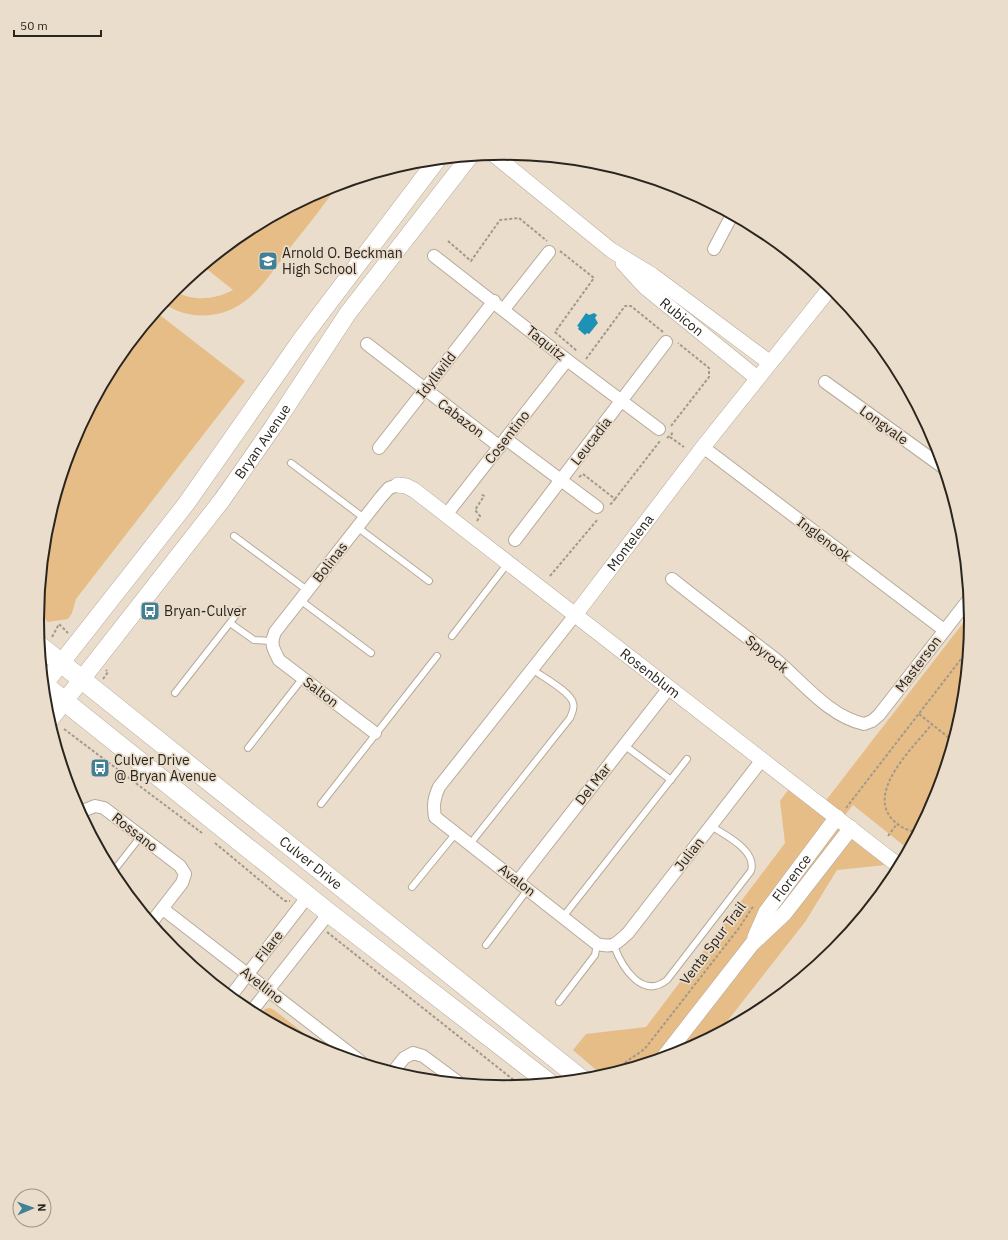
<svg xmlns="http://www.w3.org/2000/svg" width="1008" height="1240" font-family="'IBM Plex Sans',sans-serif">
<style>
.green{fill:#e6bd87}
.water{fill:#1d92b4}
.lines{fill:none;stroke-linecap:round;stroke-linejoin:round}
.service-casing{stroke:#b6aa9a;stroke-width:8}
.minor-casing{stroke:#b6aa9a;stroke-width:14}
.tertiary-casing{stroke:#b6aa9a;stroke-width:16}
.secondary-casing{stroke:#b6aa9a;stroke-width:18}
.primary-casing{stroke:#b6aa9a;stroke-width:20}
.path{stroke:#a3998b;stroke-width:2;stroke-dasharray:3 2;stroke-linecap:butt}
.service{stroke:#fff;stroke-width:6}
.minor{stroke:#fff;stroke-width:12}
.tertiary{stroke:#fff;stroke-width:15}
.secondary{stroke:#fff;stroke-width:17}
.primary{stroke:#fff;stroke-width:19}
.labels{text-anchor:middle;stroke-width:3.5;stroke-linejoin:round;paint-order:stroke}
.poi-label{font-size:14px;fill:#2a251e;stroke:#eaddcc;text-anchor:start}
.street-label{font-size:14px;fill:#2a251e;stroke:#eaddcc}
.rim{fill:none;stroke:#2a251e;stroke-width:2}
</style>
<rect width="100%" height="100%" fill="#eaddcc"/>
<!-- green -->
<path class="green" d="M339 184C323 206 306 228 289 249 277 265 265 284 250 297 226 319 190 322 163 303L173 290C192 302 214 300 233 290L203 266 245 232 325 188Z
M156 312 245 381 76 599 72 613 68 619 48 622 38 614 46 529 73 441 116 360Z
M970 614 962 711 935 799 908 849 853 805 836 827 885 865 837 870 805 922 718 1033 682 1052 603 1076 573 1050 586 1034 646 1027 785 843 780 801 788 790 817 812Z
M270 1008 274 1010 328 1052 258 1016 265 1009Z"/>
<!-- water -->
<path class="water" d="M586 313 589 315 594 313 597 315 595 318 598 323 589 334 587 333 585 335 578 329 579 327 577 326Z"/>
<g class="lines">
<!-- service casing -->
<g class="service-casing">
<path id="service" d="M291 463 364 518
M357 527 429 581
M234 536 307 590
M300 600 371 653
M230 623 254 640 272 641
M452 636 508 563
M175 693 240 610
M624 745 671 780
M248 748 302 679
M321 804 437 656
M470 844 570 718C572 713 575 708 573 703 571 692 541 676 532 669
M112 873 141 836
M412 887 456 833
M563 917 687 759
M486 945 528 889
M614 946C622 967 642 1000 667 980L751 871C757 850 726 836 711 826
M559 1002 595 955 597 944"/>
</g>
<!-- minor casing -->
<g class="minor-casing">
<path id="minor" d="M714 249 732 215
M434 256 567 360 659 429
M504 309 549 252
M367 344 500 447
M825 382 944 468
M506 439 597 507
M703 447 944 630
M379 448 494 301
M446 515 567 360
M515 540 666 342
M672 579C706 606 740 632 774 658 802 681 828 716 864 724L872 721 879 715 969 599
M575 615 439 787C434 798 433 805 435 817L597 944C614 948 616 944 628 933L761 761
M375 733 279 660C273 648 270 644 275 632L381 497 389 488 398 485
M81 815 85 810 95 806 104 808 180 866 185 874 182 883 151 923
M518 881 669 688
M163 909 361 1062
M230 997 308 896
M251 1012 329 913
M393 1072 404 1058 413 1053 423 1056 458 1082"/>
</g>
<!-- tertiary casing -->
<g class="tertiary-casing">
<g id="tertiary">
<path d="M493 154 611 250 652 275 769 362"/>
<path id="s1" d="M623 263 645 287 757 378"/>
<path id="s2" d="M398 485 406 486 414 490 899 866"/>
<path id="s3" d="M575 615 703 447 831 287"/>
<path id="s4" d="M755 937 766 912 837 817"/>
<path d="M664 1057 752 944 785 913 851 828"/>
</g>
</g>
<!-- secondary casing -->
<g class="secondary-casing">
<g id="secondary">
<path d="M43 686 186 504 303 337 437 160"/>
<path id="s5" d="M49 721 222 500 273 427 348 313 470 156"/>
</g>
</g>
<!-- primary casing -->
<g class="primary-casing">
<g id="primary">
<path id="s6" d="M40 646 581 1079"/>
<path d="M43 684 329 913 549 1083"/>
</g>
</g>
<!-- path -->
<path class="path" d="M448 241 471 261 500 220 519 218 547 241
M560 251 594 278 555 332 577 351
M586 359 625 306H631L663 332
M671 426 709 377V368L678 343
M670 437 684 447
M667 438 672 434 671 431
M579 477 583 474 615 499 609 506
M615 499 660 441
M477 521 480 516 475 510 484 496 481 494
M550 576 598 519
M52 637 59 624 68 633
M103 679 108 672 106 670
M919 714 953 741
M64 729 202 833
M846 808 968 650
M918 832C907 831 898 826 891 818 868 789 914 747 932 724
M888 836 897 824
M215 843 280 897 285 901H290
M327 932 520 1085
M619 1071C624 1059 639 1056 647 1046L739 928 754 905"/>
<!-- service -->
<use href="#service" class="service"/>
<!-- minor -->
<use href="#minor" class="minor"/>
<!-- tertiary -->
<use href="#tertiary" class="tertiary"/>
<!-- secondary -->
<use href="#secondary" class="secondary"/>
<!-- primary -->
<use href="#primary" class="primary"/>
</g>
<!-- icons -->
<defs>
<g id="school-square" transform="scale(1)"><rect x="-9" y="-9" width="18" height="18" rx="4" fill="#428096" stroke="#eaddcc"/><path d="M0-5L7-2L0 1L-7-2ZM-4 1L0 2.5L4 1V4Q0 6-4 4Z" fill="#fff"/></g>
<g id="bus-square" transform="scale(1)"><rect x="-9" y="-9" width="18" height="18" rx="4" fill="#428096" stroke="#eaddcc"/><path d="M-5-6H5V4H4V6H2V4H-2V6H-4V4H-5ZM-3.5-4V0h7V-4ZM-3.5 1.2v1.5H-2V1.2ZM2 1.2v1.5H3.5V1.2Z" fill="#fff"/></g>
</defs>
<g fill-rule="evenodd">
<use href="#school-square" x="268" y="261"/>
<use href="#bus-square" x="150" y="611"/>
<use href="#bus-square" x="100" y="768"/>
</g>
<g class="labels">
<!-- poi labels -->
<g class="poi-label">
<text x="282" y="258">Arnold O. Beckman<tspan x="282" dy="16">High School</tspan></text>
<text x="164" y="616">Bryan-Culver</text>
<text x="114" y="765">Culver Drive<tspan x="114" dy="16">@ Bryan Avenue</tspan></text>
</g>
<!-- street labels -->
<g class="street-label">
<text dy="5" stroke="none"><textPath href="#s1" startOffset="80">Rubicon</textPath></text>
<text transform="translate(546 343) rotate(39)" y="5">Taquitz</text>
<text transform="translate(436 375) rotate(-52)" y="5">Idyllwild</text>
<text transform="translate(461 418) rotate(37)" y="5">Cabazon</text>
<text transform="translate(884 425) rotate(36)" y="5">Longvale</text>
<text transform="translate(507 437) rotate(-52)" y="5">Cosentino</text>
<text dy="5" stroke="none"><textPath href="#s5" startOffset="352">Bryan Avenue</textPath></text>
<text transform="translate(591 441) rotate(-52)" y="5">Leucadia</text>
<text transform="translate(824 539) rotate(37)" y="5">Inglenook</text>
<text dy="5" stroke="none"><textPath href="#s3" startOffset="91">Montelena</textPath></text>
<text transform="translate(330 562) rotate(-52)" y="5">Bolinas</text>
<text transform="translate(767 654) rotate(39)" y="5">Spyrock</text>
<text transform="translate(918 664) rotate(-53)" y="5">Masterson</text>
<text dy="5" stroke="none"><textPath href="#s2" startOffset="316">Rosenblum</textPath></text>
<text transform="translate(321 692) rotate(37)" y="5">Salton</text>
<text transform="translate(593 784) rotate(-52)" y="5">Del Mar</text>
<text transform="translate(135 832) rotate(38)" y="5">Rossano</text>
<text transform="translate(689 854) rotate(-52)" y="5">Julian</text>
<text dy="5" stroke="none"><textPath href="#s6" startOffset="347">Culver Drive</textPath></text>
<text dy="5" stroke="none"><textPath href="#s4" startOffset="70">Florence</textPath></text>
<text transform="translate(517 880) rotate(38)" y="5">Avalon</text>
<text transform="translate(713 943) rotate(-53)" y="5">Venta Spur Trail</text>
<text transform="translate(269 946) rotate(-52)" y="5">Filare</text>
<text transform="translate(262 985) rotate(38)" y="5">Avellino</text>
</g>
</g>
<!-- crop -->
<path d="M0 0H1008V1240H0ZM44 620a460 460 0 1 1 920 0a460 460 0 1 1-920 0Z" fill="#eaddcc" fill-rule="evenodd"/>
<path class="rim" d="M44 620a460 460 0 1 1 920 0a460 460 0 1 1-920 0Z"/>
<!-- north arrow -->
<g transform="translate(32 1208) rotate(88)"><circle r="19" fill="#eaddcc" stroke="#9d9386"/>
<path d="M0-3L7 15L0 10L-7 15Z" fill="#428096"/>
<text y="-6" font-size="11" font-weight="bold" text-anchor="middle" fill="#2a251e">N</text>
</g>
<!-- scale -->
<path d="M14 30v6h87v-6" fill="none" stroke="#2a251e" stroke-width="2"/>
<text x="20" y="30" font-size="12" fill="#2a251e" stroke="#eaddcc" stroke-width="3" paint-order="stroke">50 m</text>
</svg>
